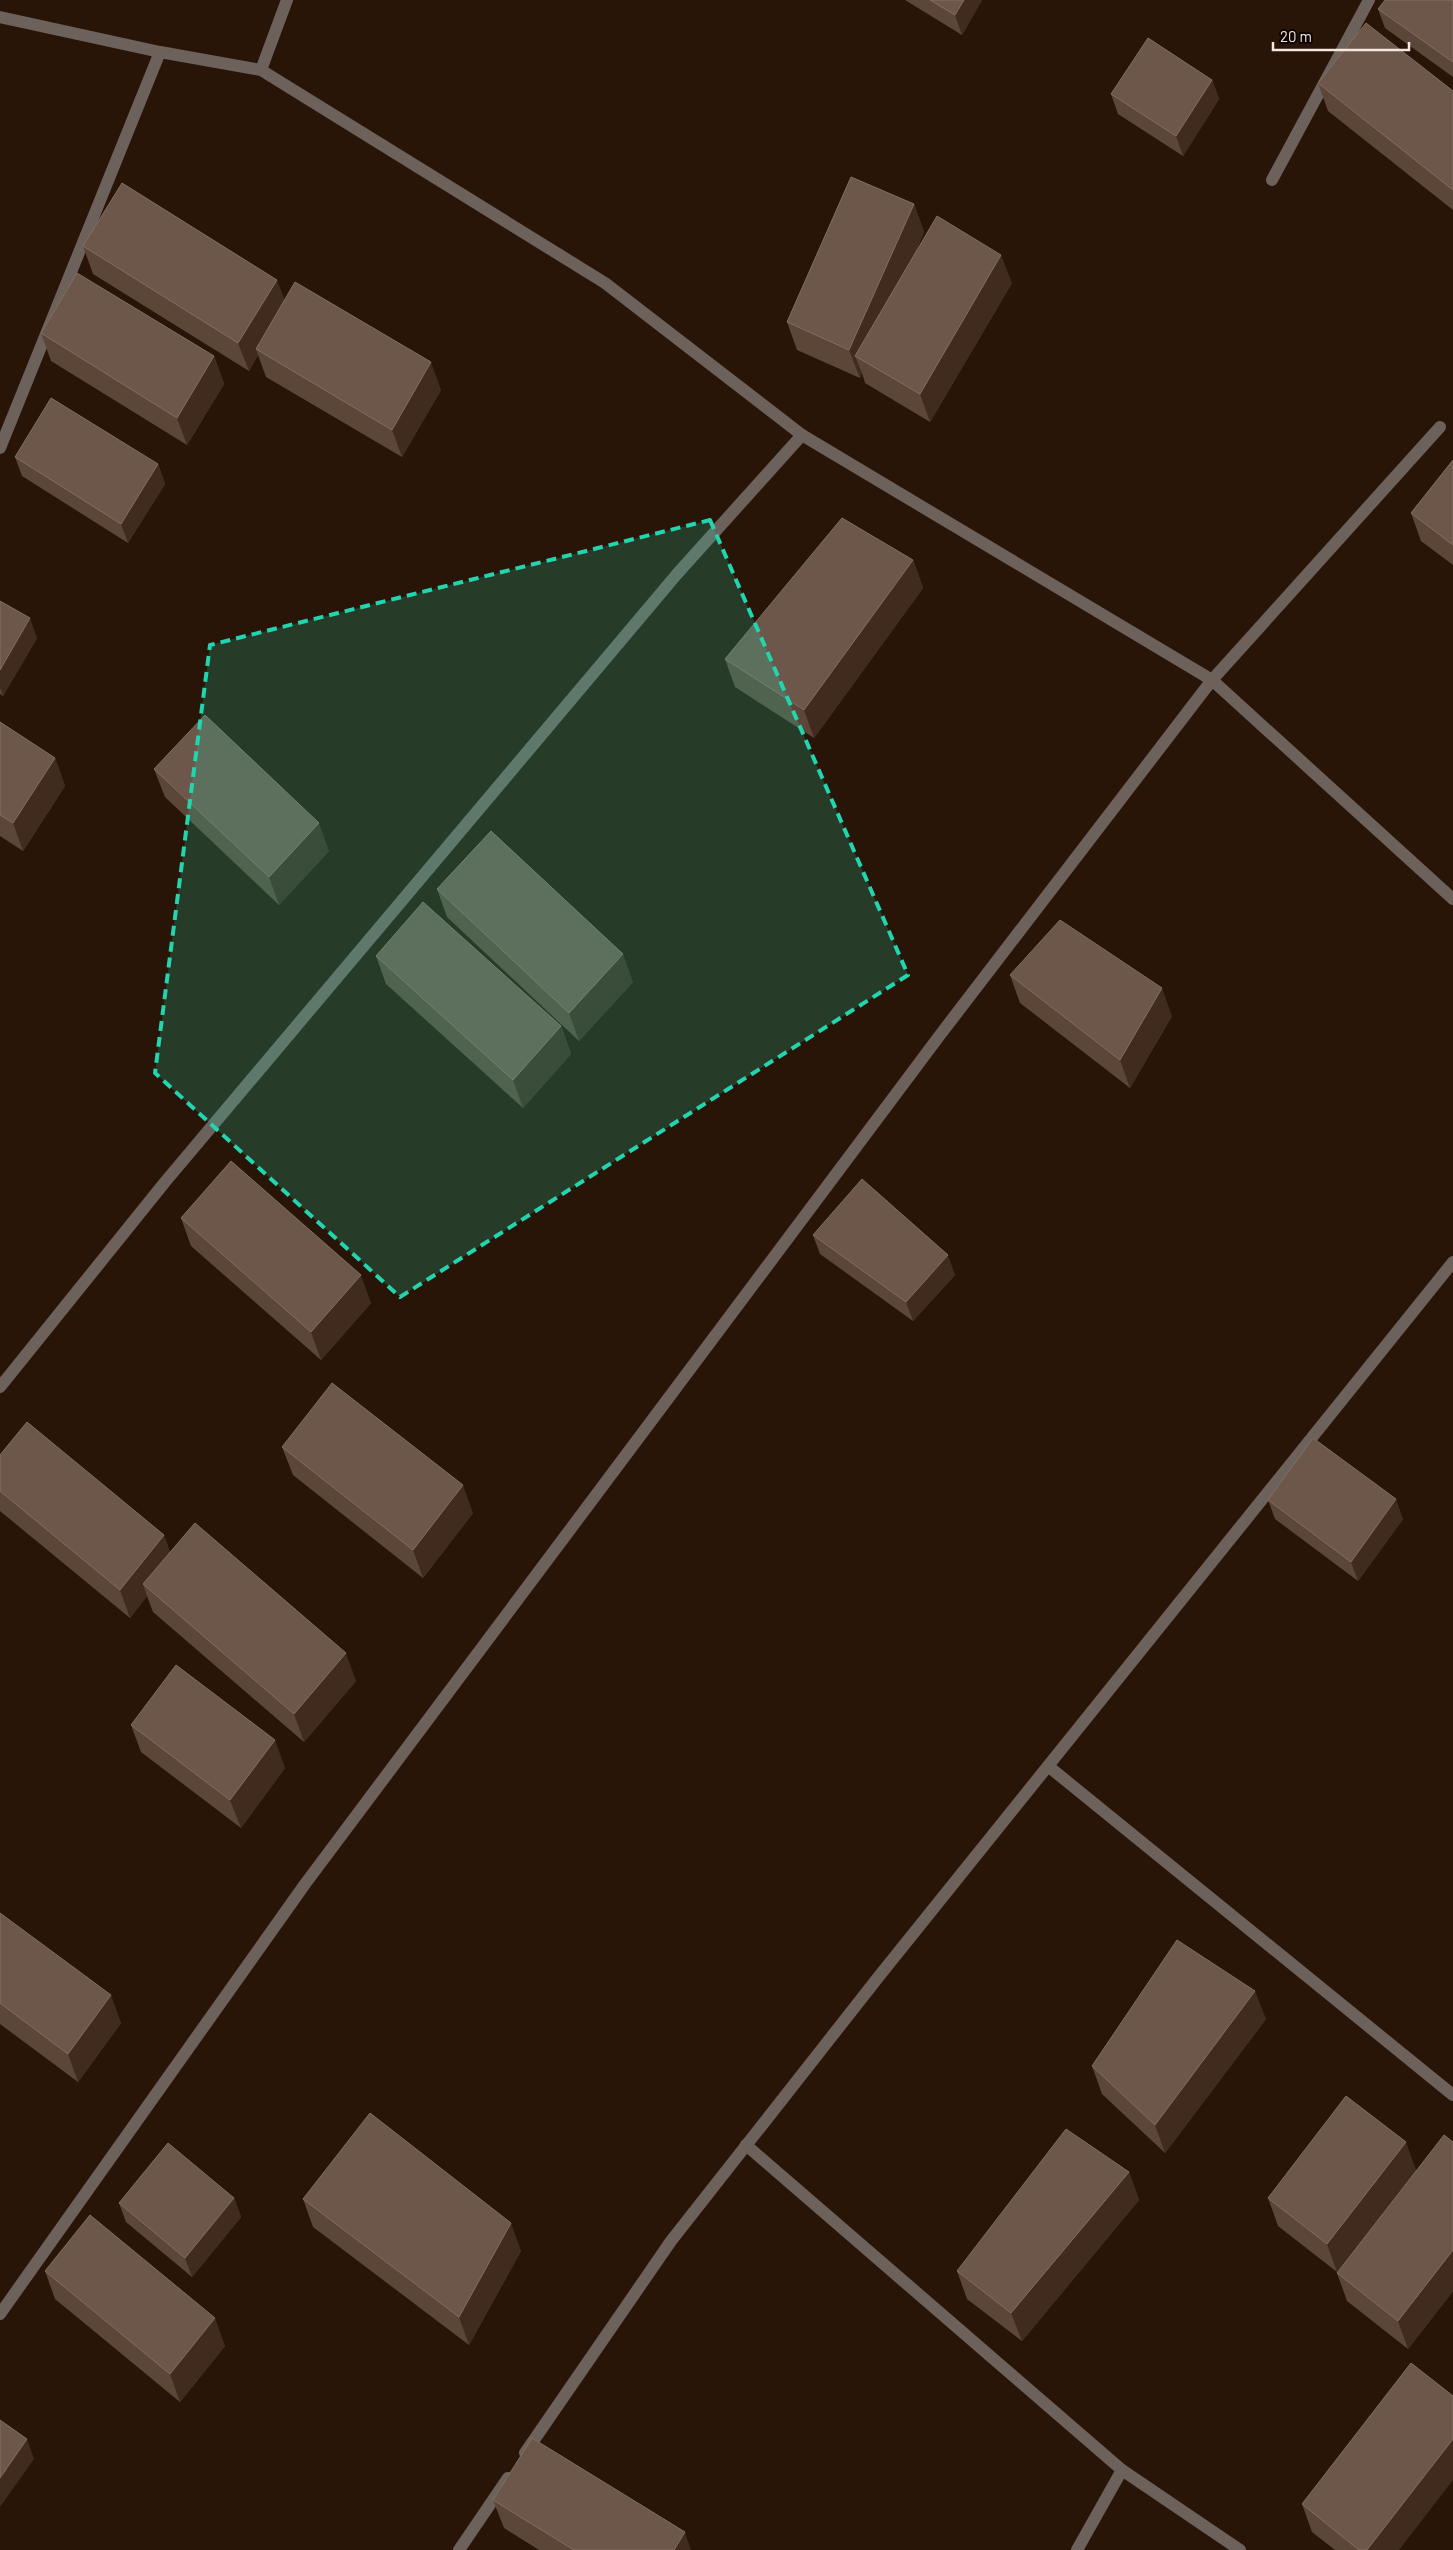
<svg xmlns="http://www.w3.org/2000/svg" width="1453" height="2550" viewBox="0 0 1453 2550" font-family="Barlow,sans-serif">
	<rect width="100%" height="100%" fill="#291508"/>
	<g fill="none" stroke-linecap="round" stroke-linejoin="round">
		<g stroke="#6d625b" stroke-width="12">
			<path d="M0 17 160 52 261 70 605 283 802 435 1212 680 1453 899"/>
			<path d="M261 70 287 0"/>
			<path d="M1272 180 1369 0"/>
			<path d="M0 448 160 52"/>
			<path d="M0 1387 165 1182 677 574 802 435"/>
			<path d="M1048 1766 1453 2095"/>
			<path d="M746 2145 1122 2470 1240 2550"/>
			<path d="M0 2314 305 1884 940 1035 1212 680 1440 427"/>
			<path d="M525 2453 671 2241 880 1975 1453 1262"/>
			<path d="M459 2550 508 2478"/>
			<path d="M1077 2550 1122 2470"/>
		</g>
	</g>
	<g fill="#5c4638">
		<path d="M905 0H982L962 35Z"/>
		<path d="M1453 0V77L1385 28 1378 9Z"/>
		<path d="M1212 80 1219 99 1183 156 1118 114 1111 94Z"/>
		<path d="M1318 83 1453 91V210L1328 111Z"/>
		<path d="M914 204 924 232 914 256 1012 283 930 422 865 383 862 373 860 378 797 350 787 322Z"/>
		<path d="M83 246 285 300 441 390 402 457 266 377 258 355 249 371 93 274Z"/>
		<path d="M41 333 214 356 224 384 187 445 51 361Z"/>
		<path d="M15 457 158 464 165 484 128 543 22 476Z"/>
		<path d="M1453 460V565L1421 541 1411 513Z"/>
		<path d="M913 560 923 588 814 738 735 687 725 659Z"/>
		<path d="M0 601 37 638 3 696 0 694Z"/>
		<path d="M0 722 55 758 65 786 23 851 0 836Z"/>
		<path d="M154 769 329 851 279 905 165 797Z"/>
		<path d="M437 889 633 982 579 1041 447 917Z"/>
		<path d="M376 956 561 1026 571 1054 523 1108 386 984Z"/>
		<path d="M1010 975 1172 1016 1130 1088 1020 1003Z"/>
		<path d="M181 1218 371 1303 321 1360 191 1246Z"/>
		<path d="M813 1235 955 1275 913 1321 820 1254Z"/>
		<path d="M282 1447 473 1513 423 1578 293 1475Z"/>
		<path d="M0 1455 164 1535 170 1553 356 1681 304 1742 153 1612 147 1596 130 1618 0 1511Z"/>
		<path d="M1268 1500 1403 1519 1358 1581 1275 1519Z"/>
		<path d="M131 1725 285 1768 241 1828 141 1752Z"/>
		<path d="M0 1913 121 2023 78 2082 0 2024Z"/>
		<path d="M1266 2019 1165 2153 1102 2094 1092 2066Z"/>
		<path d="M1453 2142V2291L1408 2349 1347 2301 1337 2273Z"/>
		<path d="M1416 2170 1337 2272 1278 2226 1268 2198Z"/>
		<path d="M1129 2172 1139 2200 1022 2341 967 2299 957 2271Z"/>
		<path d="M234 2198 241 2217 192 2277 126 2222 119 2203Z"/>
		<path d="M303 2199 521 2251 469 2345 313 2227Z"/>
		<path d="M45 2271 225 2346 180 2402 55 2299Z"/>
		<path d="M493 2500 691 2550H539L504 2528Z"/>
		<path d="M1302 2504 1399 2550H1335L1312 2532Z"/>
	</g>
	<g fill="#402b1e">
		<path d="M964 0H982L962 35 955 15Z"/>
		<path d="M1212 80 1219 99 1183 156 1176 136Z"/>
		<path d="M914 204 924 232 867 362 855 356 862 373 860 378 849 350Z"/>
		<path d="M1001 255 1012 283 930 422 920 394Z"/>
		<path d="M277 280 288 308 256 349 258 355 249 371 238 343Z"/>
		<path d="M214 356 224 384 187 445 177 418Z"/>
		<path d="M431 362 441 390 402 457 392 430Z"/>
		<path d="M158 464 165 484 128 543 121 524Z"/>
		<path d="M913 560 923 588 814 738 804 710Z"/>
		<path d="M30 618 37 638 3 696 0 688V670Z"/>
		<path d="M55 758 65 786 23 851 13 823Z"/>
		<path d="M319 823 329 851 279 905 269 877Z"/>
		<path d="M623 954 633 982 579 1041 569 1013Z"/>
		<path d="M1162 988 1172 1016 1130 1088 1120 1060Z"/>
		<path d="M561 1026 571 1054 523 1108 513 1080Z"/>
		<path d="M948 1255 955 1275 913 1321 906 1302Z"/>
		<path d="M361 1275 371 1303 321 1360 311 1332Z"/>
		<path d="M463 1485 473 1513 423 1578 413 1550Z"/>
		<path d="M1396 1499 1403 1519 1358 1581 1351 1562Z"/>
		<path d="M164 1535 174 1563 143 1584 147 1596 130 1618 120 1590Z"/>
		<path d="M346 1653 356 1681 304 1742 294 1714Z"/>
		<path d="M275 1740 285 1768 241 1828 230 1800Z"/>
		<path d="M1255 1991 1266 2019 1165 2153 1155 2125Z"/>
		<path d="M111 1995 121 2023 78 2082 68 2054Z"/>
		<path d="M1406 2142 1416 2170 1337 2272 1327 2244Z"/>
		<path d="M1129 2172 1139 2200 1022 2341 1011 2313Z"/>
		<path d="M234 2198 241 2217 192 2277 185 2258Z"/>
		<path d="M511 2223 521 2251 469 2345 459 2317Z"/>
		<path d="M1453 2250V2291L1408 2349 1398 2321Z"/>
		<path d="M215 2318 225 2346 180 2402 170 2374Z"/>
		<path d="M27 2439 34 2459 0 2507V2478Z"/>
		<path d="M1453 2439V2480L1399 2550H1367Z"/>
		<path d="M685 2532 691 2550H674Z"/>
	</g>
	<g fill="#6c574a" stroke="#826e61">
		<path d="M930 0H964L955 15Z"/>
		<path d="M1385 0H1453V62L1378 9Z"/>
		<path d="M1366 23 1453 91V190L1318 83Z"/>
		<path d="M1148 38 1212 80 1176 136 1111 94Z"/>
		<path d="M851 177 914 204 849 350 787 322Z"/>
		<path d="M122 183 277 280 238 343 83 246Z"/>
		<path d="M937 216 1001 255 920 394 855 356Z"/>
		<path d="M77 273 214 356 177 418 41 333Z"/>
		<path d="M295 282 431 362 392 430 256 349Z"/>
		<path d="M51 398 158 464 121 524 15 457Z"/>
		<path d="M1453 460V545L1411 513Z"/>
		<path d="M842 518 913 560 804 710 725 659Z"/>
		<path d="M0 601 30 618 0 670Z"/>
		<path d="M205 715 319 823 269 877 154 769Z"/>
		<path d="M0 722 55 758 13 823 0 815Z"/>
		<path d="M491 831 623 954 569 1013 437 889Z"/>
		<path d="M423 902 561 1026 513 1080 376 956Z"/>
		<path d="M1060 920 1162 988 1120 1060 1010 975Z"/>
		<path d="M231 1161 361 1275 311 1332 181 1218Z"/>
		<path d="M862 1179 948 1255 906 1302 813 1235Z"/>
		<path d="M332 1383 463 1485 413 1550 282 1447Z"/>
		<path d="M27 1422 164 1535 120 1590 0 1491V1455Z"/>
		<path d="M1313 1438 1396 1499 1351 1562 1268 1500Z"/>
		<path d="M195 1523 346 1653 294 1714 143 1584Z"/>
		<path d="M176 1665 275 1740 230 1800 131 1725Z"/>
		<path d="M0 1913 111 1995 68 2054 0 2003Z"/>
		<path d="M1177 1940 1255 1991 1155 2125 1092 2066Z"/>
		<path d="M1346 2096 1406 2142 1327 2244 1268 2198Z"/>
		<path d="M370 2113 511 2223 459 2317 303 2199Z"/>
		<path d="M1066 2129 1129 2172 1011 2313 957 2271Z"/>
		<path d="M1444 2135 1453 2142V2250L1398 2321 1337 2273Z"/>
		<path d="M168 2143 234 2198 185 2258 119 2203Z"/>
		<path d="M90 2215 215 2318 170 2374 45 2271Z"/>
		<path d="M1411 2363 1453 2396V2439L1367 2550H1359L1302 2504Z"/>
		<path d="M0 2420 27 2439 0 2478Z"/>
		<path d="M532 2438 685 2532 674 2550H574L493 2500Z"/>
	</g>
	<path fill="#22d5af" fill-opacity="0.2" stroke="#22d5af" stroke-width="4" stroke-dasharray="10 6" stroke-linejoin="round" d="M710 520 908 975 400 1297 155 1073 210 645Z"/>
	<path d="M1273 42v8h136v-8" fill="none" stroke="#f5e7de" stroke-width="2.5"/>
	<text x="1280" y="42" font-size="15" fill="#f5e7de" stroke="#0b0402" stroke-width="4" paint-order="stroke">20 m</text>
</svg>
